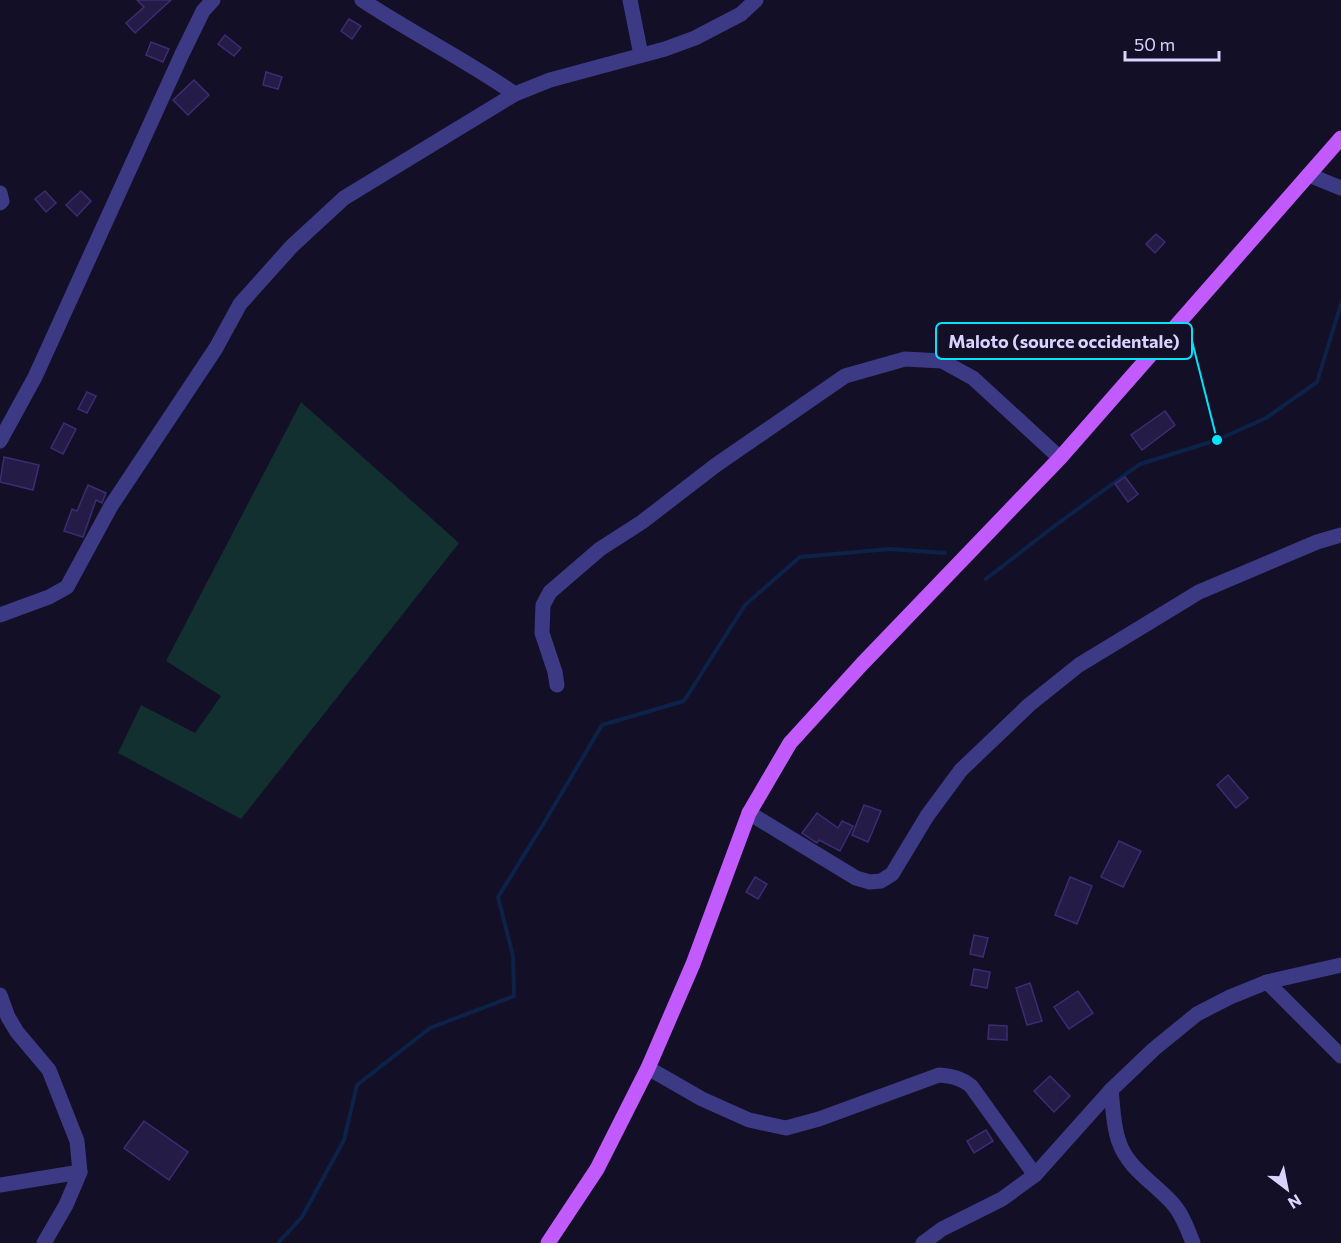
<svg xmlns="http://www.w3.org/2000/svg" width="1341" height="1243" viewBox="0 0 1341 1243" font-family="Commissioner,sans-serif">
	<rect width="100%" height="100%" fill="#130f26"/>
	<path fill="#12302f" d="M301 402 459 543 241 819 118 753 141 705 195 733 221 696 166 661Z"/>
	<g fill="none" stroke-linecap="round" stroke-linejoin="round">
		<g stroke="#0c2248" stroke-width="4">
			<path d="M986 579 1053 527 1140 464 1217 440 1266 418 1317 382 1341 304"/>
			<path d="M278 1243 302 1217 344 1140 357 1085 430 1028 514 996 513 956 498 897 544 823 602 725 684 701 745 605 800 557 890 549 945 553"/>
		</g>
	</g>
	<g fill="#241b47" stroke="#3b2d73" stroke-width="1.5">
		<path d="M137 0H171L135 33 126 23 144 7Z"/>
		<path d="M349 19 361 26 352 39 341 31Z"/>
		<path d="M225 35 241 48 234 56 218 44Z"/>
		<path d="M151 42 169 49 163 62 146 55Z"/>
		<path d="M266 72 282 77 278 89 263 85Z"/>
		<path d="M194 80 209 95 188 115 173 100Z"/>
		<path d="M45 191 56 203 46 212 35 199Z"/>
		<path d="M81 191 91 201 77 216 66 205Z"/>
		<path d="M1156 234 1165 242 1155 253 1146 244Z"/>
		<path d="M87 392 96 396 87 413 78 409Z"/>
		<path d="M1165 411 1175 425 1142 450 1131 435Z"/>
		<path d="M64 423 76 429 63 454 51 448Z"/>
		<path d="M4 457 39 465 33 490 0 482Z"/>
		<path d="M1125 477 1138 494 1128 502 1115 484Z"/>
		<path d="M88 485 106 493 102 503 96 500 83 537 64 531 72 509 77 511Z"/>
		<path d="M1228 775 1248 798 1236 808 1217 785Z"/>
		<path d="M864 805 881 811 868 842 852 835Z"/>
		<path d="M817 813 838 828 842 821 853 826 840 851 819 840 817 843 802 833Z"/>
		<path d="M1119 841 1141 851 1123 887 1101 877Z"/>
		<path d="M755 877 767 884 758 899 746 892Z"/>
		<path d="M1070 877 1092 886 1077 924 1055 915Z"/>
		<path d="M974 935 988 938 983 957 970 954Z"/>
		<path d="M974 969 990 972 987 988 971 985Z"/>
		<path d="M1030 983 1042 1021 1027 1025 1016 988Z"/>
		<path d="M1078 991 1093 1013 1069 1029 1054 1007Z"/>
		<path d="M989 1025 1007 1026V1040L988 1039Z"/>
		<path d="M1050 1076 1070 1096 1054 1112 1034 1091Z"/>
		<path d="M144 1121 188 1152 169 1180 124 1148Z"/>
		<path d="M986 1130 993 1141 974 1153 967 1141Z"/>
	</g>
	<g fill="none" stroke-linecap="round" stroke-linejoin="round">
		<g stroke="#3d3a85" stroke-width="15">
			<path d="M362 0C412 33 466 60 515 94"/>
			<path d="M630 0 641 55"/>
			<path d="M1309 175 1341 188"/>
			<path d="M0 193 2 201 0 203"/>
			<path d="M0 441 35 377 182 54 203 11 213 0"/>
			<path d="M0 615 49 597 67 587 111 506 216 348 240 304 292 246 344 198 515 94 550 80 665 49 695 38 741 14 756 0"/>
			<path d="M557 685 555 672 542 633 543 605 550 592 600 549 642 522 716 465 845 376 905 359 942 361 973 378 1060 458"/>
			<path d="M749 813 856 878 870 882 881 881 892 874 927 816 961 770 1029 705 1079 665 1199 592 1317 542 1341 535"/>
			<path d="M1267 982 1341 1056"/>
			<path d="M0 995 8 1017 17 1032 49 1070 77 1141 80 1172 66 1205 44 1243"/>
			<path d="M648 1068 702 1099 749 1120 786 1128 819 1119 939 1075C952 1076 961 1078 971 1086L1035 1175"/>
			<path d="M1111 1090C1113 1107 1113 1126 1119 1142 1128 1169 1156 1184 1174 1205 1183 1216 1188 1230 1193 1243"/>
			<path d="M0 1185 80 1172"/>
			<path d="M923 1243 942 1229 1002 1199 1035 1175 1111 1090 1154 1049 1197 1014 1230 997 1267 982 1341 965"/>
		</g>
		<path stroke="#c25bff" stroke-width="15" d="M548 1243 597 1169 648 1068 693 964 749 813 790 743 862 664 1060 458 1341 138"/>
	</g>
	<path fill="none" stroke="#00e5ff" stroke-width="2" d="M1217 440L1192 341"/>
	<circle fill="#00e5ff" stroke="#130f26" stroke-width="2" cx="1217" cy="440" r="6"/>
	<rect fill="#130f26" stroke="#00e5ff" stroke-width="2" x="936" y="323" width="256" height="36" rx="6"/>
	<g font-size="18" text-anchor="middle" font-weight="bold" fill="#d9d4ff">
		<text x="1064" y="348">Maloto (source occidentale)</text>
	</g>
	<g transform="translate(1287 1189) rotate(148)" stroke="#130f26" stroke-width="4.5" paint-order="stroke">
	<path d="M0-4.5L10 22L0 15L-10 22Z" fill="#d9d4ff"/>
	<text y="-9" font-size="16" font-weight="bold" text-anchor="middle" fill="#d9d4ff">N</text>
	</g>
	<path d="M1125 51v9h94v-9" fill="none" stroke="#d9d4ff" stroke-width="3"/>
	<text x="1134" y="51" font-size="18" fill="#d9d4ff" stroke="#130f26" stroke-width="4.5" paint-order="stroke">50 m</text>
</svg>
